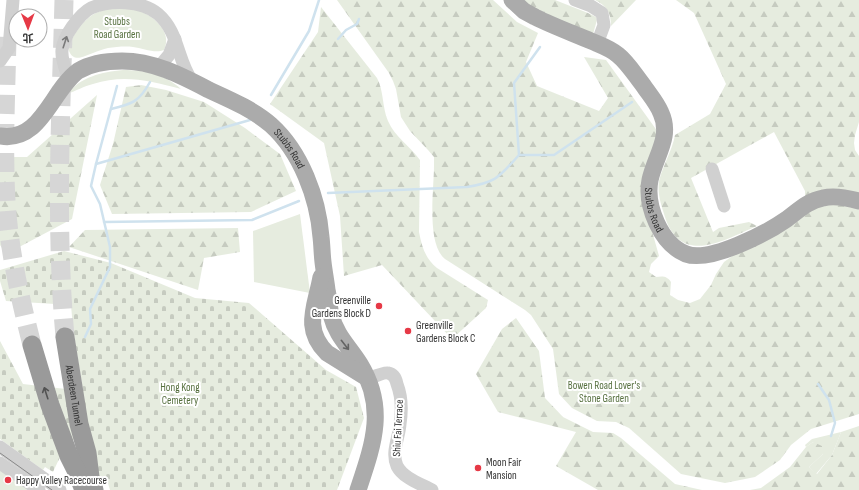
<svg xmlns="http://www.w3.org/2000/svg" width="859" height="490" viewBox="0 0 859 490" font-family="'Sofia Sans Condensed','Noto Sans TC',sans-serif">
	<defs>
		<pattern id="forest-firs" width="22" height="20" patternUnits="userSpaceOnUse"><rect width="22" height="20" fill="#e6ecdf"/><path d="M5 1l3.5 6h-7zM16 11l3.5 6h-7z" fill="#c6cbc0"/></pattern>
		<pattern id="cemetery-stones" width="16" height="16" patternUnits="userSpaceOnUse"><rect width="16" height="16" fill="#e6ecdf"/><path d="M2 7V4a2 2 0 0 1 4 0v3zM10 15v-3a2 2 0 0 1 4 0v3z" fill="#c6cbc0"/></pattern>
	</defs>
	<rect width="100%" height="100%" fill="#fff"/>
	<g fill="#e6ecdf">
		<path d="M115 8C122 9 130 8 137 10 153 15 173 32 164 50 155 54 143 48 133 47 125 46 116 47 108 48 103 49 98 51 93 53 84 56 74 63 69 51 68 39 85 18 96 13 102 10 108 9 115 8Z"/>
		<path d="M123 70C144 70 165 74 181 89 150 81 124 74 93 84 84 86 76 91 67 94 81 77 101 72 123 70Z"/>
		<path d="M300 214 310 293 254 282 253 231Z"/>
		<path d="M841 432 832 455 816 474 809 467 823 454 813 442 806 447 805 445 812 439Z"/>
		<path d="M0 468 30 490H0Z"/>
	</g>
	<g fill="url(#forest-firs)">
		<path d="M337 0H493L517 22 538 33 526 62 537 86 599 111 608 98 584 57 606 60 658 132 652 231 659 256 651 264 649 272 656 277C663 276 667 276 671 282L670 295 678 300 690 303 700 299 711 285 716 274 724 262 742 249 814 207 837 203 859 209V414L811 429 791 445 780 460 755 477 725 483 681 474 629 428 616 422 597 421 572 408 559 394 553 349 531 315 525 310 445 259C426 244 434 189 434 166V157L428 150 410 131 401 117 396 89 393 81 389 73Z"/>
		<path d="M521 0H555L588 13 596 17 597 20 593 34 544 14Z"/>
		<path d="M595 0H636L611 26C611 13 607 6 595 0Z"/>
		<path d="M676 0H859V122L855 135 854 143 855 150 859 156V194L805 197V191L774 132 691 178 713 232 719 228 749 222 757 226C726 239 683 266 666 220 662 207 657 195 659 181 663 165 672 151 675 135L710 114 726 84 694 13Z"/>
		<path d="M321 7 377 78C384 91 382 107 388 121 395 137 410 146 420 160L419 232C422 247 425 258 437 268L488 300 486 308 452 339 382 265 344 276 340 216 324 143 270 104 318 32Z"/>
		<path d="M141 85 166 90 204 102 245 128 280 154 296 191 251 212 112 214 100 185 113 144 126 87Z"/>
		<path d="M97 95 72 219 6 254 0 245V157H27Z"/>
		<path d="M238 228 240 252 204 258 198 290 69 247 85 230Z"/>
		<path d="M516 318 539 351 545 398 563 417 593 432 613 433 621 438 675 484 702 490H598L556 466 576 432 498 412 476 374 502 329Z"/>
		<path d="M859 426V490H750L761 488 790 467 806 447 813 442 822 446 823 454 809 467 817 474 832 455 841 432Z"/>
	</g>
	<path fill="url(#cemetery-stones)" d="M64 251 111 263 195 298 249 303 326 370 356 387 364 418 337 490H110L107 480 101 483 76 438C64 447 59 459 53 472L45 467 43 470 0 439V341L23 384 83 391 73 328 71 305 6 301 0 281V270Z"/>
	<g fill="none" stroke-linecap="round" stroke-linejoin="round">
		<g stroke="#cfe2ee" stroke-width="2.5">
			<path d="M338 39 346 30 357 24 359 19"/>
			<path d="M271 95 309 31 319 0"/>
			<path d="M111 109C132 104 139 102 150 82"/>
			<path d="M519 155 514 83 540 47"/>
			<path d="M96 164 250 120"/>
			<path d="M328 193 467 187C497 182 499 177 519 155H554L632 102"/>
			<path d="M104 222 252 220 299 201"/>
			<path d="M85 337 91 324 90 309 110 267V247L100 204 91 186 96 164 117 86"/>
			<path d="M818 384 829 400 835 423 831 436"/>
		</g>
		<g stroke="#d6d6d6" stroke-width="19" stroke-dasharray="19 10" stroke-linecap="butt">
			<path d="M64 0C61 112 55 225 65 337"/>
			<path d="M7 37C6 91 3 147 6 201 9 250 20 298 32 345"/>
		</g>
		<g stroke="#d0d0d0" stroke-width="13">
			<path d="M575 0 591 6 602 13 604 25 597 44"/>
			<path d="M0 61 9 48 13 0"/>
			<path d="M159 67 169 55 175 39"/>
			<path d="M69 79C66 70 61 60 62 50 63 41 67 34 72 27 77 20 83 12 91 8 110 0 141 0 158 14 179 32 177 60 192 81"/>
			<path d="M712 169 724 206"/>
			<path d="M368 379C373 377 384 372 388 373 394 374 396 379 397 384 402 397 402 411 400 424 399 438 391 452 397 466 403 478 421 484 432 490"/>
			<path d="M0 447 60 490"/>
			<path d="M0 463 39 490"/>
		</g>
		<g stroke="#ababab" stroke-width="17">
			<path id="s1" d="M512 0 524 11 535 17C553 26 572 33 591 41 600 45 610 48 618 55 628 63 635 75 643 85 649 94 657 103 661 113 672 137 655 156 650 180 645 206 661 244 686 254 710 263 767 233 787 219 799 210 808 201 823 198 835 195 848 198 859 201"/>
			<path id="s2" d="M0 136C41 143 51 91 78 71 91 63 107 61 122 61 154 61 182 76 209 90 231 100 254 110 271 125 301 152 318 198 321 237 322 245 322 254 323 262 324 271 326 281 327 290 329 298 329 307 331 315 337 337 348 345 360 364 387 408 373 445 358 490"/>
			<path d="M321 277C316 306 302 328 327 353L364 376"/>
		</g>
		<g stroke="#9a9a9a" stroke-width="19">
			<path id="s3" d="M65 337 79 424 87 453 90 477 94 490"/>
			<path d="M32 345 50 405 69 456 77 472 84 490"/>
		</g>
		<path stroke="#888" stroke-width="1" d="M0 453 52 490"/>
	</g>
	<defs><path id="oneway-shaft" d="M-6 0H5M1.5-3L5.5 0L1.5 3" fill="none" stroke-width="1.6" stroke-linecap="round" stroke-linejoin="round"/></defs>
	<use stroke="#7a7a7a" href="#oneway-shaft" transform="translate(65 42) rotate(-72)"/>
	<use stroke="#636363" href="#oneway-shaft" transform="translate(345 345) rotate(52)"/>
	<use stroke="#525252" href="#oneway-shaft" transform="translate(46 393) rotate(-108)"/>
	<g fill="#e63946" stroke="#fff" stroke-width="1.5">
		<circle cx="379" cy="306" r="4"/>
		<circle cx="408" cy="331" r="4"/>
		<circle cx="478" cy="468" r="4"/>
		<circle cx="8" cy="480" r="4"/>
	</g>
	<g text-anchor="middle" dominant-baseline="central" stroke-width="4" stroke-linejoin="round" paint-order="stroke">
		<g font-size="11" fill="#56703f" stroke="#fff">
			<text x="117" y="21">Stubbs<tspan x="117" dy="13">Road Garden</tspan></text>
			<text x="604" y="385">Bowen Road Lover's<tspan x="604" dy="13">Stone Garden</tspan></text>
			<text x="180" y="387">Hong Kong<tspan x="180" dy="13">Cemetery</tspan></text>
		</g>
		<g font-size="11" fill="#333" stroke="#fff">
			<text stroke="none"><textPath href="#s2" startOffset="347">Stubbs Road</textPath></text>
			<text stroke="none"><textPath href="#s1" startOffset="293">Stubbs Road</textPath></text>
			<text stroke="none"><textPath href="#s3" startOffset="59">Aberdeen Tunnel</textPath></text>
			<text transform="translate(398 428) rotate(-87)">Shiu Fai Terrace</text>
		</g>
		<g font-size="11" fill="#333" stroke="#fff" text-anchor="start">
			<text x="371" y="300" text-anchor="end">Greenville<tspan x="371" dy="13">Gardens Block D</tspan></text>
			<text x="416" y="325">Greenville<tspan x="416" dy="13">Gardens Block C</tspan></text>
			<text x="486" y="462">Moon Fair<tspan x="486" dy="13">Mansion</tspan></text>
			<text x="16" y="480">Happy Valley Racecourse</text>
		</g>
	</g>
	<g transform="translate(28 28) rotate(179)"><circle r="19" fill="#ffffff" stroke="#adadad"/>
	<path d="M0-3L7 15L0 10L-7 15Z" fill="#e63946"/>
	<text y="-6" font-size="11" font-weight="bold" text-anchor="middle" fill="#333333">北</text>
	</g>
</svg>
